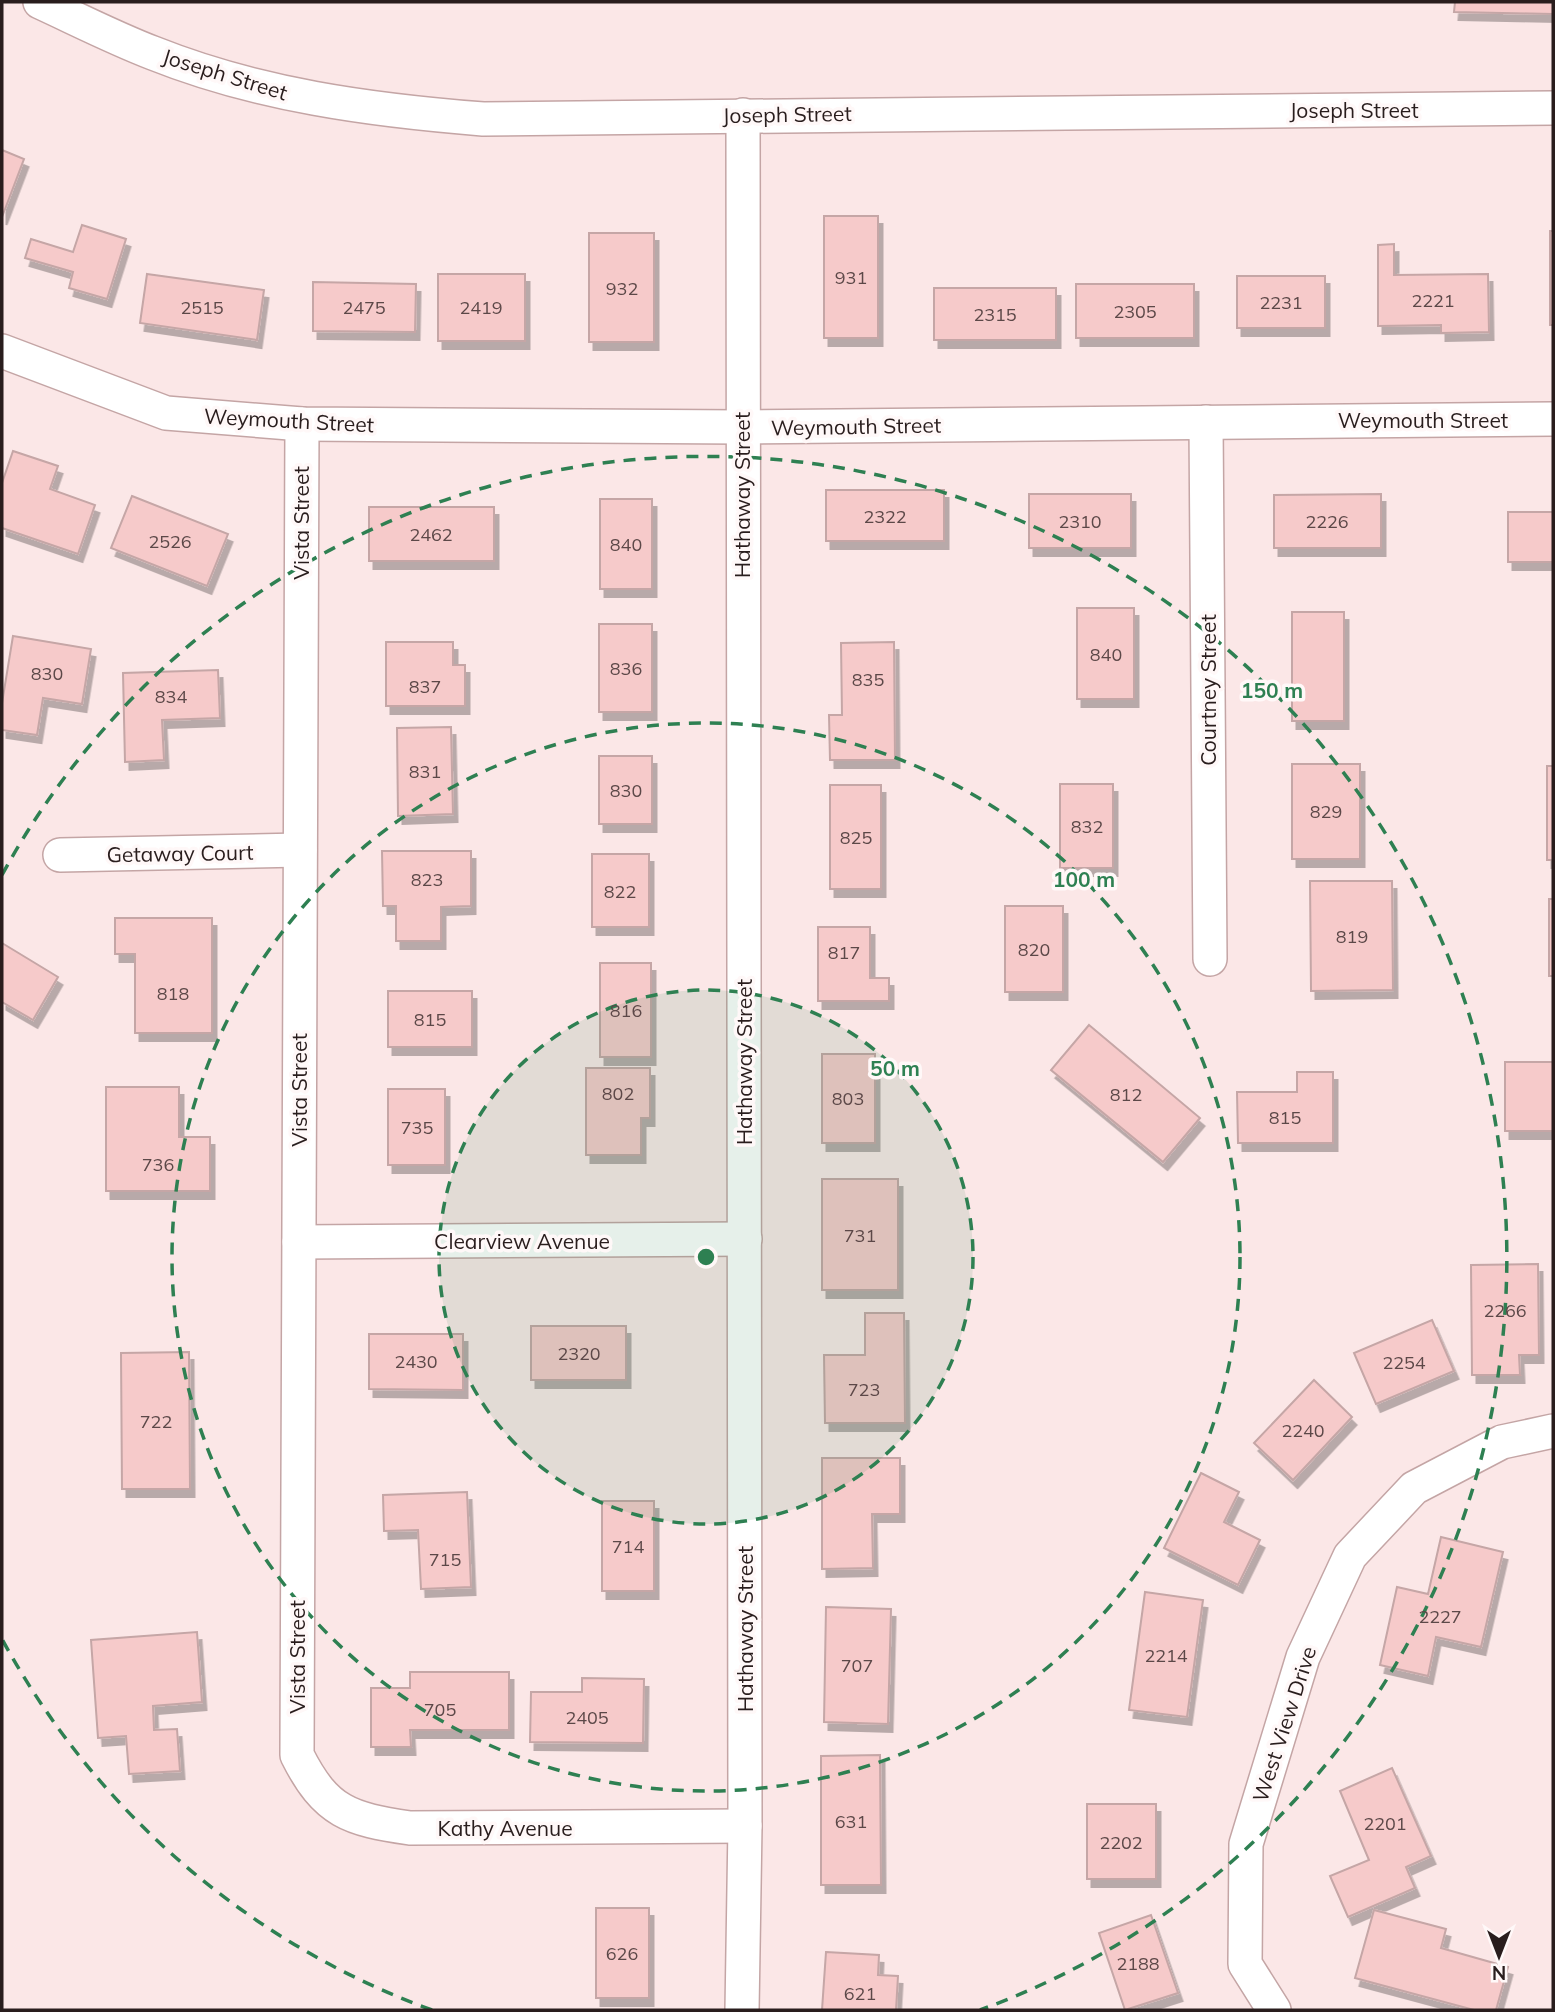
<svg xmlns="http://www.w3.org/2000/svg" width="1555" height="2012" viewBox="0 0 1555 2012" font-family="Mulish,sans-serif">
	<defs>
		<filter id="shadow"><feDropShadow dx="4.5" dy="8" stdDeviation="0" flood-color="#0004"/></filter>
	</defs>
	<rect width="100%" height="100%" fill="#fbe7e7"/>
	<g fill="#f6caca" stroke="#c5a6a6" stroke-width="2" filter="url(#shadow)">
		<path d="M1455 2H1553V14L1454 12Z"/>
		<path d="M2 150 24 159 2 217Z"/>
		<rect x="824" y="216" width="54" height="122"/>
		<path d="M82 225 126 239 107 299 69 288 73 272 25 258 31 239 73 252Z"/>
		<rect x="1550" y="231" width="3" height="94"/>
		<rect x="589" y="233" width="65" height="109"/>
		<path d="M1394 244V275L1488 274 1489 332 1441 333V325L1378 326V245Z"/>
		<path d="M147 274 264 290 257 340 140 323Z"/>
		<rect x="438" y="274" width="87" height="67"/>
		<rect x="1237" y="276" width="88" height="52"/>
		<path d="M313 282 416 284 415 332 313 331Z"/>
		<rect x="1076" y="284" width="118" height="54"/>
		<rect x="934" y="288" width="122" height="52"/>
		<path d="M13 451 58 466 50 489 95 505 78 554 2 528V483Z"/>
		<rect x="826" y="490" width="118" height="51"/>
		<rect x="1029" y="494" width="102" height="54"/>
		<path d="M1381 494V548H1274V495Z"/>
		<path d="M132 496 228 534 207 586 111 548Z"/>
		<rect x="600" y="499" width="52" height="90"/>
		<rect x="369" y="507" width="125" height="54"/>
		<rect x="1508" y="512" width="45" height="50"/>
		<rect x="1077" y="608" width="57" height="91"/>
		<rect x="1292" y="612" width="52" height="109"/>
		<rect x="599" y="624" width="53" height="88"/>
		<path d="M13 636 91 649 82 704 43 698 37 735 2 730V703Z"/>
		<path d="M386 642H453V665H465V706H386Z"/>
		<path d="M894 642 895 760H830L829 715H842L841 643Z"/>
		<path d="M218 670 220 718 162 720 164 760 125 762 123 673Z"/>
		<path d="M451 727 453 814 398 816 397 728Z"/>
		<rect x="599" y="756" width="53" height="68"/>
		<rect x="1292" y="764" width="68" height="95"/>
		<rect x="1547" y="766" width="6" height="94"/>
		<rect x="1060" y="784" width="53" height="84"/>
		<rect x="830" y="785" width="51" height="104"/>
		<path d="M382 851H471V906L441 907V941H396V906H383Z"/>
		<rect x="592" y="854" width="57" height="73"/>
		<path d="M1310 881H1392L1393 990 1311 991Z"/>
		<rect x="1549" y="899" width="4" height="77"/>
		<rect x="1005" y="906" width="58" height="86"/>
		<path d="M115 918H212V1033H135V954H115Z"/>
		<path d="M818 927H870V978H889V1001H818Z"/>
		<path d="M2 943 58 977 33 1020 2 1002Z"/>
		<rect x="600" y="963" width="51" height="94"/>
		<rect x="388" y="991" width="84" height="56"/>
		<path d="M1089 1025 1200 1118 1163 1162 1051 1070Z"/>
		<rect x="822" y="1054" width="53" height="89"/>
		<rect x="1505" y="1062" width="48" height="69"/>
		<path d="M586 1068H650V1118H641V1155H586Z"/>
		<path d="M1297 1072H1333V1143H1238L1237 1092H1297Z"/>
		<path d="M106 1087H179V1137H210V1191H106Z"/>
		<rect x="388" y="1089" width="57" height="76"/>
		<rect x="822" y="1179" width="76" height="111"/>
		<path d="M1538 1264 1539 1355H1519L1520 1375H1472L1471 1265Z"/>
		<path d="M865 1313H904L905 1423H825L824 1355H865Z"/>
		<path d="M1432 1320 1454 1371 1376 1404 1354 1353Z"/>
		<rect x="531" y="1326" width="95" height="54"/>
		<path d="M369 1334H463V1390L369 1389Z"/>
		<path d="M189 1352 190 1489H122L121 1353Z"/>
		<path d="M1314 1380 1352 1417 1293 1480 1254 1443Z"/>
		<path d="M822 1458H900V1514H872L873 1568 822 1569Z"/>
		<path d="M1201 1473 1239 1492 1224 1522 1260 1540 1238 1585 1164 1548Z"/>
		<path d="M467 1492 471 1587 421 1589 418 1530 384 1531 383 1495Z"/>
		<rect x="602" y="1501" width="52" height="90"/>
		<path d="M1441 1537 1503 1552 1481 1647 1436 1637 1428 1676 1380 1665 1397 1587 1428 1594Z"/>
		<path d="M1145 1592 1203 1600 1187 1717 1129 1710Z"/>
		<path d="M826 1607 891 1609 888 1724 824 1722Z"/>
		<path d="M197 1632 202 1702 153 1706 154 1730 177 1729 180 1771 129 1774 126 1736 98 1738 91 1640Z"/>
		<path d="M410 1672H509V1730H410L411 1747H371V1688H410Z"/>
		<path d="M582 1678 644 1679 643 1743 530 1742 531 1692H582Z"/>
		<path d="M880 1755 881 1885H821V1756Z"/>
		<path d="M1392 1768 1431 1856 1406 1867 1415 1888 1348 1917 1330 1876 1369 1860 1340 1791Z"/>
		<rect x="1087" y="1804" width="69" height="75"/>
		<rect x="596" y="1908" width="53" height="90"/>
		<path d="M1374 1910 1446 1929 1441 1948 1508 1967 1496 2010H1474L1355 1978Z"/>
		<path d="M1151 1915 1178 1993 1125 2010 1099 1933Z"/>
		<path d="M826 1952 879 1955 878 1975 898 1976 896 2010H822Z"/>
	</g>
	<g fill="none" stroke-linecap="round" stroke-linejoin="round">
		<g stroke="#c4a5a5" stroke-width="36">
			<g id="street">
				<path d="M40 2C77 19 114 38 153 53 258 95 370 110 483 119L1553 108"/>
				<path d="M2 351 166 413 302 424 742 427 1553 419"/>
				<path d="M1206 422 1210 959"/>
				<path d="M302 424 297 1755C326 1813 350 1819 410 1828L745 1826"/>
				<path d="M60 855 300 850"/>
				<path d="M299 1242 745 1239"/>
				<path d="M742 2010 745 1826 743 115"/>
				<path d="M1274 2010 1245 1964 1246 1844 1303 1657 1350 1556 1414 1488 1502 1442 1553 1431"/>
			</g>
		</g>
		<use href="#street" stroke="#fff" stroke-width="33"/>
	</g>
	<circle cx="706" cy="1257" r="267" fill="#2e8052" fill-opacity=".12"/>
	<g fill="none" stroke="#2e8052" stroke-width="3.5" stroke-dasharray="12 9">
		<circle cx="706" cy="1257" r="267"/>
		<circle cx="706" cy="1257" r="534"/>
		<path d="M432 2010A801 801 0 0 1 2 1639M2 875A801 801 0 1 1 980 2010"/>
	</g>
	<g text-anchor="middle" dominant-baseline="central" stroke-width="7" stroke-linejoin="round" paint-order="stroke">
		<g font-size="18" fill="#5c4848">
			<text x="851" y="277">931</text>
			<text x="622" y="288">932</text>
			<text x="1433" y="300">2221</text>
			<text x="1281" y="302">2231</text>
			<text x="202" y="307">2515</text>
			<text x="364" y="307">2475</text>
			<text x="481" y="307">2419</text>
			<text x="1135" y="311">2305</text>
			<text x="995" y="314">2315</text>
			<text x="885" y="516">2322</text>
			<text x="1080" y="521">2310</text>
			<text x="1327" y="521">2226</text>
			<text x="431" y="534">2462</text>
			<text x="170" y="541">2526</text>
			<text x="626" y="544">840</text>
			<text x="1106" y="654">840</text>
			<text x="626" y="668">836</text>
			<text x="47" y="673">830</text>
			<text x="868" y="679">835</text>
			<text x="425" y="686">837</text>
			<text x="171" y="696">834</text>
			<text x="425" y="771">831</text>
			<text x="626" y="790">830</text>
			<text x="1326" y="811">829</text>
			<text x="1087" y="826">832</text>
			<text x="856" y="837">825</text>
			<text x="427" y="879">823</text>
			<text x="620" y="891">822</text>
			<text x="1352" y="936">819</text>
			<text x="1034" y="949">820</text>
			<text x="844" y="952">817</text>
			<text x="173" y="993">818</text>
			<text x="626" y="1010">816</text>
			<text x="430" y="1019">815</text>
			<text x="618" y="1093">802</text>
			<text x="1126" y="1094">812</text>
			<text x="848" y="1098">803</text>
			<text x="1285" y="1117">815</text>
			<text x="417" y="1127">735</text>
			<text x="158" y="1164">736</text>
			<text x="860" y="1235">731</text>
			<text x="1505" y="1310">2266</text>
			<text x="579" y="1353">2320</text>
			<text x="416" y="1361">2430</text>
			<text x="1404" y="1362">2254</text>
			<text x="864" y="1389">723</text>
			<text x="156" y="1421">722</text>
			<text x="1303" y="1430">2240</text>
			<text x="628" y="1546">714</text>
			<text x="445" y="1559">715</text>
			<text x="1440" y="1616">2227</text>
			<text x="1166" y="1655">2214</text>
			<text x="857" y="1665">707</text>
			<text x="440" y="1709">705</text>
			<text x="587" y="1717">2405</text>
			<text x="851" y="1821">631</text>
			<text x="1385" y="1823">2201</text>
			<text x="1121" y="1842">2202</text>
			<text x="622" y="1953">626</text>
			<text x="1138" y="1963">2188</text>
			<text x="860" y="1993">621</text>
		</g>
		<g font-size="21" fill="#291d1d" stroke="#fff8f8">
			<text transform="translate(225 74) rotate(17)">Joseph Street</text>
			<text x="1354" y="110">Joseph Street</text>
			<text transform="translate(787 114) rotate(-1)">Joseph Street</text>
			<text transform="translate(289 420) rotate(3)">Weymouth Street</text>
			<text x="1423" y="420">Weymouth Street</text>
			<text transform="translate(856 426) rotate(-1)">Weymouth Street</text>
			<text transform="translate(742 495) rotate(-90)">Hathaway Street</text>
			<text transform="translate(301 523) rotate(-90)">Vista Street</text>
			<text transform="translate(1208 690) rotate(-90)">Courtney Street</text>
			<text transform="translate(180 853) rotate(-1)">Getaway Court</text>
			<text transform="translate(744 1062) rotate(-90)">Hathaway Street</text>
			<text transform="translate(299 1090) rotate(-90)">Vista Street</text>
			<text x="522" y="1241">Clearview Avenue</text>
			<text transform="translate(745 1629) rotate(-90)">Hathaway Street</text>
			<text transform="translate(297 1657) rotate(-90)">Vista Street</text>
			<text transform="translate(1284 1724) rotate(-72)">West View Drive</text>
			<text x="505" y="1828">Kathy Avenue</text>
		</g>
	</g>
	<circle cx="706" cy="1257" r="10" fill="#2e8052" stroke="#fff8f8" stroke-width="3.5"/>
	<g font-size="21" text-anchor="middle" font-weight="bold" fill="#2e8052" stroke="#fff8f8" stroke-width="7" stroke-linejoin="round" paint-order="stroke">
		<text x="1272" y="698">150 m</text>
		<text x="1084" y="887">100 m</text>
		<text x="895" y="1076">50 m</text>
	</g>
	<rect width="1555" height="2012" fill="none" stroke="#291d1d" stroke-width="7"/>
	<g transform="translate(1499 1956) rotate(180)" stroke="#fff8f8" stroke-width="5" paint-order="stroke">
	<path d="M0-5L12 26L0 18L-12 26Z" fill="#291d1d"/>
	<text y="-10" font-size="19" font-weight="bold" text-anchor="middle" fill="#291d1d">N</text>
	</g>
</svg>
